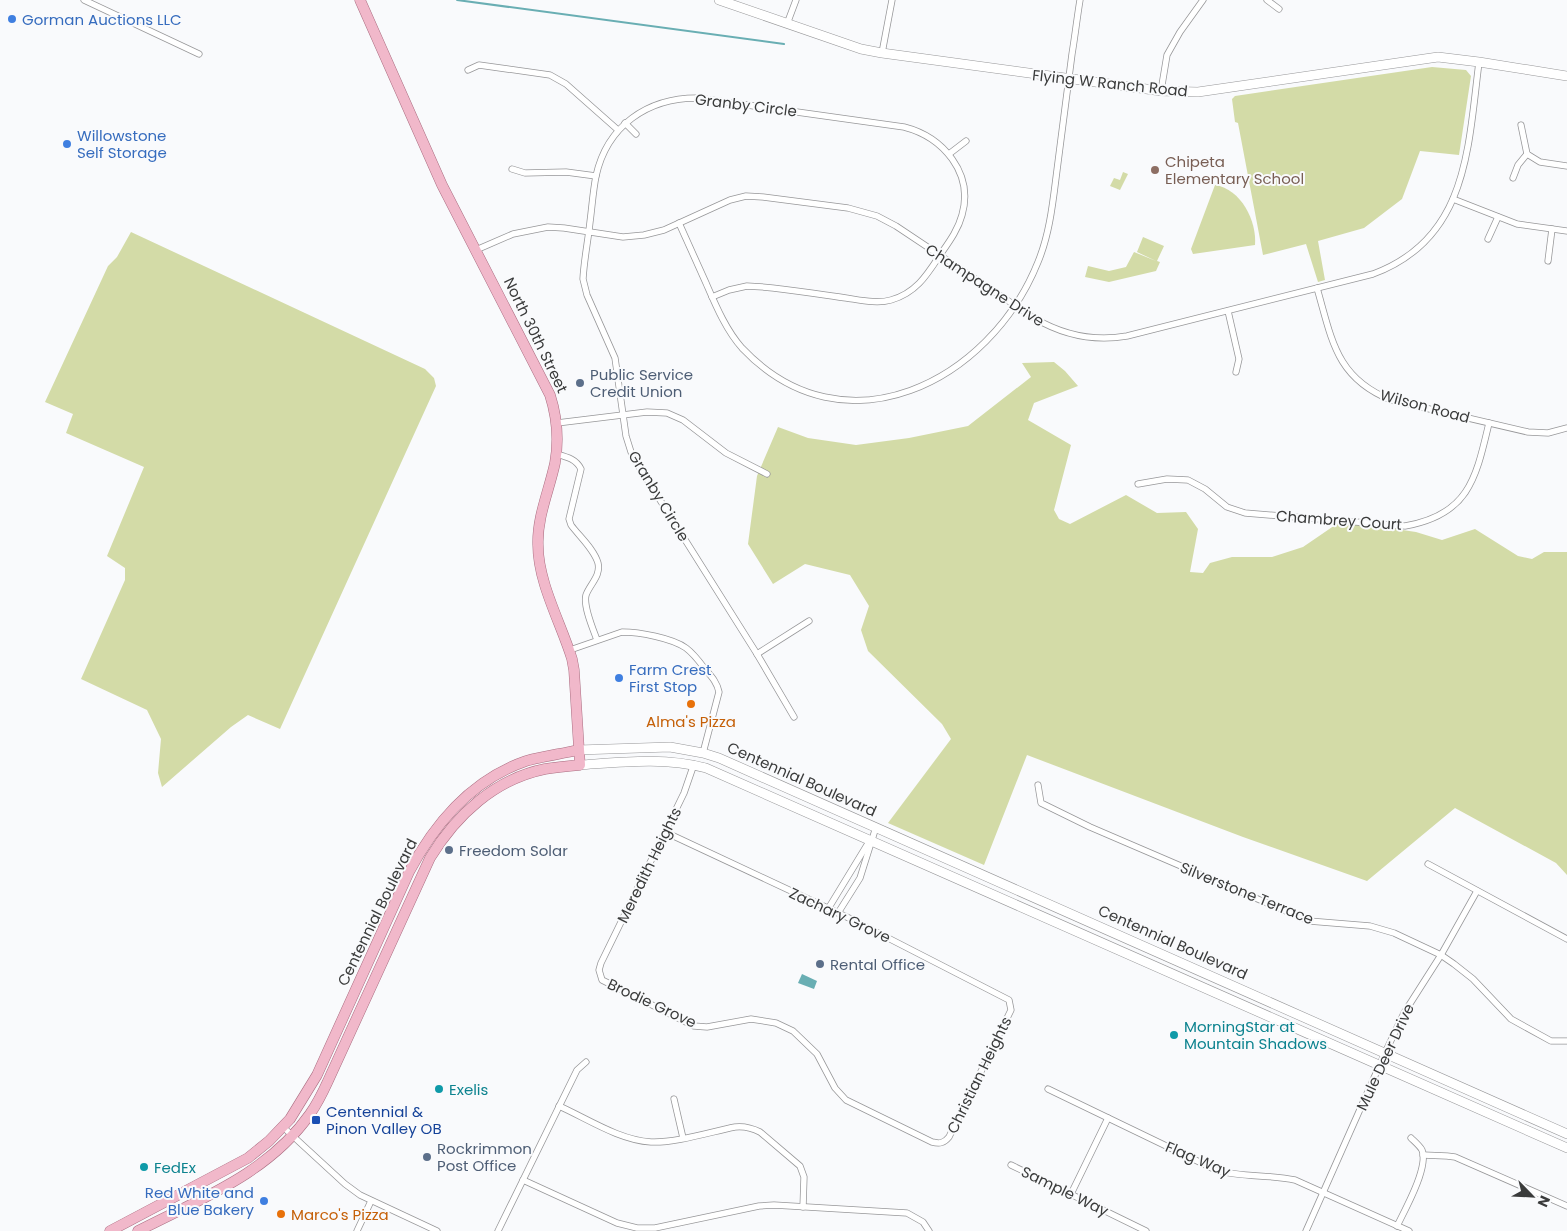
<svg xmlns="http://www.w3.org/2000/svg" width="1567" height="1231" viewBox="0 0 1567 1231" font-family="Poppins,sans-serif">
	<rect width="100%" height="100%" fill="#f9fafc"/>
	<g fill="#d3dba7">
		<path d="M1432 67 1466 70 1471 76 1459 155 1420 151 1402 199 1364 228 1318 241 1325 280 1318 282 1306 244 1263 255 1238 123 1235 122 1232 99 1235 96Z"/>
		<path d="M1123 172 1128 174 1120 190 1110 186 1114 178 1120 180Z"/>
		<path d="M1215 185C1241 189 1257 221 1255 245L1193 254 1191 249Z"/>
		<path d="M131 232 425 369 434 378 436 386 280 729 248 715 231 727 162 787 158 773 161 739 147 710 81 679 125 580V568L107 556 144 467 66 433 73 414 45 402 108 266 117 257Z"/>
		<path d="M1143 237 1164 246 1157 261 1160 262 1156 271 1109 282 1085 277 1088 266 1109 271 1126 267 1134 252 1156 261 1137 252Z"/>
		<path d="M1054 362 1065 371 1078 386 1034 403 1028 420 1071 445 1054 510 1059 519 1070 524 1126 495 1157 513 1186 512 1198 529 1190 572 1203 573 1210 563 1232 557H1272L1303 547 1341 521 1416 532 1442 540 1475 529 1518 556 1532 559 1544 552H1567V875L1556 863 1455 808 1367 881 1243 837 1027 755 984 865 888 823 951 739 942 724 868 651 861 630 869 606 850 575 805 564 773 584 748 544 757 476 778 427 808 438 856 445 909 438 968 426 1031 377 1022 363Z"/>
	</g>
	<path fill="#69aeb3" d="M802 974 817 981 814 989 798 983Z"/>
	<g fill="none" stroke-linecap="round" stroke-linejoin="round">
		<path stroke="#69aeb3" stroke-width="2" d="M457 0 784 44"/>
		<g stroke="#979799" stroke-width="7">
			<g id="street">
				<path d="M84 0 199 54"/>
				<path d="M1267 0 1279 9"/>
				<path d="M787 24 796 0"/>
				<path d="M882 53 892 0"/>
				<path d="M468 70 479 65 550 75 566 84 618 130"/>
				<path d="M1161 91 1167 55 1180 32 1203 0"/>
				<path d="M625 123 636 134"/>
				<path d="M1521 125 1527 154 1540 162 1567 166"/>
				<path d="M949 154 966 141"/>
				<path d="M512 169 525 173 566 172 596 176"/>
				<path d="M1513 178 1518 165 1527 154"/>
				<path d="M1453 199 1517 224 1567 231"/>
				<path d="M679 223C688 243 697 263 706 283 716 306 726 330 742 348 844 456 990 382 1038 262 1050 233 1053 201 1057 170 1062 132 1067 93 1072 54 1075 36 1077 18 1080 0"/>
				<path d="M1488 239 1498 217"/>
				<path d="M476 250 513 234 548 227 564 228 623 237 644 235 664 230 730 200 746 196 763 197 848 208 877 216 896 226 1034 318C1063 335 1093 342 1127 336L1373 274C1468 239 1468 148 1479 62"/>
				<path d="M1548 261 1552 229"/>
				<path d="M1317 288C1332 340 1336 378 1391 400L1528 432 1548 433 1567 428"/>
				<path d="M712 297 729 290 747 286C780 287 813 294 846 298 860 300 877 304 891 300 916 293 927 275 940 255 949 242 958 230 962 215 974 173 943 137 904 127L697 98C647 98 607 126 596 176 593 191 592 207 590 222 588 241 584 260 583 279L587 295 615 358 626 436 631 452 638 465 757 654 794 717"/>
				<path d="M1228 311 1239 359 1236 372"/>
				<path d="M557 423 647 412 667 413 683 420 726 453 767 474"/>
				<path d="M556 454C567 457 576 459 581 469L569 519 571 525C579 536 594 549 598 563 601 576 590 584 586 595 583 606 593 629 597 640"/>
				<path d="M1138 484 1167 479 1188 480 1205 489 1227 507 1245 513 1405 526C1469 515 1476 478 1489 423"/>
				<path d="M570 650 622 632C639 632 672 638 686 648 694 654 699 661 705 669 711 676 717 682 719 692L703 753"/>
				<path d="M757 654 809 621"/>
				<path d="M1038 785 1041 803 1090 827 1309 921 1370 926 1394 933 1441 955 1454 964 1473 979 1511 1019 1551 1041H1567"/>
				<path d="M665 832 851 919 1009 1000 1011 1010 949 1137C944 1143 940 1144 932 1142L846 1100 835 1088 817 1054 793 1031 776 1023 751 1019 707 1027 694 1026 602 980 599 970 601 963 665 832 684 793 694 764"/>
				<path d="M1428 864 1567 939"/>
				<path d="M828 909 867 845"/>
				<path d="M838 913 860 878 876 827"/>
				<path d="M1048 1089 1216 1170C1242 1178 1269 1174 1295 1180L1409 1231"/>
				<path d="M674 1099 683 1138"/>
				<path d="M559 1106C588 1119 619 1140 651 1142 676 1143 710 1132 735 1127 744 1126 752 1128 760 1132L800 1166 804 1177 803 1207"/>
				<path d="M283 1127 345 1184 360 1195 437 1231"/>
				<path d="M1423 1155 1447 1156 1455 1157 1567 1206"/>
				<path d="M1011 1165 1146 1231"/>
				<path d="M523 1180 617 1223 637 1228H655L759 1206 774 1205 907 1213 923 1222 929 1231"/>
				<path d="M1071 1194 1108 1118"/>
				<path d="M1397 1226C1405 1210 1429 1167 1422 1150 1420 1146 1414 1141 1411 1138"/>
				<path d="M357 1231 371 1201"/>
				<path d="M498 1231 577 1070 586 1062"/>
				<path d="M1306 1231 1385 1053 1404 1013 1441 955 1477 891"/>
			</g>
		</g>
		<g stroke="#979799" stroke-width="10">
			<g id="secondary">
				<path d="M719 0 861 49 882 53 1161 91 1198 92 1438 57 1479 62 1567 76"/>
				<path d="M578 750 670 747 703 753 719 758 1567 1134"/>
				<path d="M580 765C623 762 664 757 706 768L1567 1148"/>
			</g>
		</g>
		<g stroke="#aa6d81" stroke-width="11">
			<g id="primary">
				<path d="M110 1231 248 1158 269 1141 290 1119 317 1075 409 872C435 823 471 780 526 761 543 756 561 754 578 750"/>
				<path d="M138 1231C200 1199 269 1173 310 1114 317 1104 323 1092 328 1081L430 858C456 815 495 779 545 769 557 767 568 766 580 765L574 670 572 659C561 623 538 583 538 545 537 517 549 491 555 463 559 440 557 417 550 395L442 185 360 0"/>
			</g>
		</g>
		<use href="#street" stroke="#fff" stroke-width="5.5"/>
		<use href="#secondary" stroke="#fff" stroke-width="9"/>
		<use href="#primary" stroke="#f1b8ca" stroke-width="10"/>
	</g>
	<g fill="#3f7fe0" stroke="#f9fafc" stroke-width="2">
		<circle cx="12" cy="19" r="5"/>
		<circle cx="67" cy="144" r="5"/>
		<circle cx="619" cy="678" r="5"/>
		<circle cx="264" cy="1201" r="5"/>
	</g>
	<circle fill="#8d6e63" stroke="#f9fafc" stroke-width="2" cx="1155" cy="170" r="5"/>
	<g fill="#5c6f8a" stroke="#f9fafc" stroke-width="2">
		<circle cx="580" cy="383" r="5"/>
		<circle cx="449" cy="850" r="5"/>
		<circle cx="820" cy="964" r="5"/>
		<circle cx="427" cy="1157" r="5"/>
	</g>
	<g fill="#e8710a" stroke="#f9fafc" stroke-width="2">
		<circle cx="691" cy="704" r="5"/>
		<circle cx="281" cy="1214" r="5"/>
	</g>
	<g fill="#0f9aa8" stroke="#f9fafc" stroke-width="2">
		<circle cx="1174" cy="1035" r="5"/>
		<circle cx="439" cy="1089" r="5"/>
		<circle cx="144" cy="1167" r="5"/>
	</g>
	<rect fill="#1a4fb4" stroke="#f9fafc" stroke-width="2" x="311" y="1115" width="10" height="10" rx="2.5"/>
	<g text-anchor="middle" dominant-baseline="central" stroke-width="4" stroke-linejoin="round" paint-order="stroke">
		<g font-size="15" fill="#366cbe" stroke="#f9fafc" text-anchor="start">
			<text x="22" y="19">Gorman Auctions LLC</text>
			<text x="77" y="135">Willowstone<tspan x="77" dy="17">Self Storage</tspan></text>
			<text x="629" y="669">Farm Crest<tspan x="629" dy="17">First Stop</tspan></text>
			<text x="254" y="1192" text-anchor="end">Red White and<tspan x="254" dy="17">Blue Bakery</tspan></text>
		</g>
		<g font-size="15" fill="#3a3b3b" stroke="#f9fafc">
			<text transform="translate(1110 83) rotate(6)">Flying W Ranch Road</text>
			<text transform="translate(746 105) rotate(7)">Granby Circle</text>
			<text transform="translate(985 285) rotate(33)">Champagne Drive</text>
			<text transform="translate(536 335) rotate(64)">North 30th Street</text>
			<text transform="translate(1425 406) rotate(15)">Wilson Road</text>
			<text transform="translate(659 496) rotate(59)">Granby Circle</text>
			<text transform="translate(1339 520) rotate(4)">Chambrey Court</text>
			<text transform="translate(802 779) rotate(24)">Centennial Boulevard</text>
			<text transform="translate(649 865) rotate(-64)">Meredith Heights</text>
			<text transform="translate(1247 893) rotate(22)">Silverstone Terrace</text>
			<text transform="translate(377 912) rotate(-64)">Centennial Boulevard</text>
			<text transform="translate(840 915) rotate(25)">Zachary Grove</text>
			<text transform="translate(1173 942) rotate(24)">Centennial Boulevard</text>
			<text transform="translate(652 1003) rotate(25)">Brodie Grove</text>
			<text transform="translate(1385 1057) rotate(-65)">Mule Deer Drive</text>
			<text transform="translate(979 1075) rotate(-64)">Christian Heights</text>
			<text transform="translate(1198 1159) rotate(23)">Flag Way</text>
			<text transform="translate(1065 1191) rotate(26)">Sample Way</text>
		</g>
		<g font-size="15" fill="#785e54" stroke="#f9fafc" text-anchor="start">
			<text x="1165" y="161">Chipeta<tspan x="1165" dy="17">Elementary School</tspan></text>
		</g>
		<g font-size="15" fill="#4e5e75" stroke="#f9fafc" text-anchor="start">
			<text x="590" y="374">Public Service<tspan x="590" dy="17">Credit Union</tspan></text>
			<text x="459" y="850">Freedom Solar</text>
			<text x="830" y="964">Rental Office</text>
			<text x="437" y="1148">Rockrimmon<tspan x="437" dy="17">Post Office</tspan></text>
		</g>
		<g font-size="15" fill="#c56008" stroke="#f9fafc">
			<text x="691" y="721">Alma's Pizza</text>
			<text x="291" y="1214" text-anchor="start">Marco's Pizza</text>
		</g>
		<g font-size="15" fill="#0d838f" stroke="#f9fafc" text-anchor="start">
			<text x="1184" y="1026">MorningStar at<tspan x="1184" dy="17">Mountain Shadows</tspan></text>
			<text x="449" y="1089">Exelis</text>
			<text x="154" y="1167">FedEx</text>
		</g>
		<g font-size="15" fill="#164399" stroke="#f9fafc" text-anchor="start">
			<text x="326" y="1111">Centennial &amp;<tspan x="326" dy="17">Pinon Valley OB</tspan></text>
		</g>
	</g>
	<g transform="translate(1532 1196) rotate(114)" stroke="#f9fafc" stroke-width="4" paint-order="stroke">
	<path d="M0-4L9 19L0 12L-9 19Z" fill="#3a3b3b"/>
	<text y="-8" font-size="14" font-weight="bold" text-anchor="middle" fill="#3a3b3b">N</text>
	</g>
</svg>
